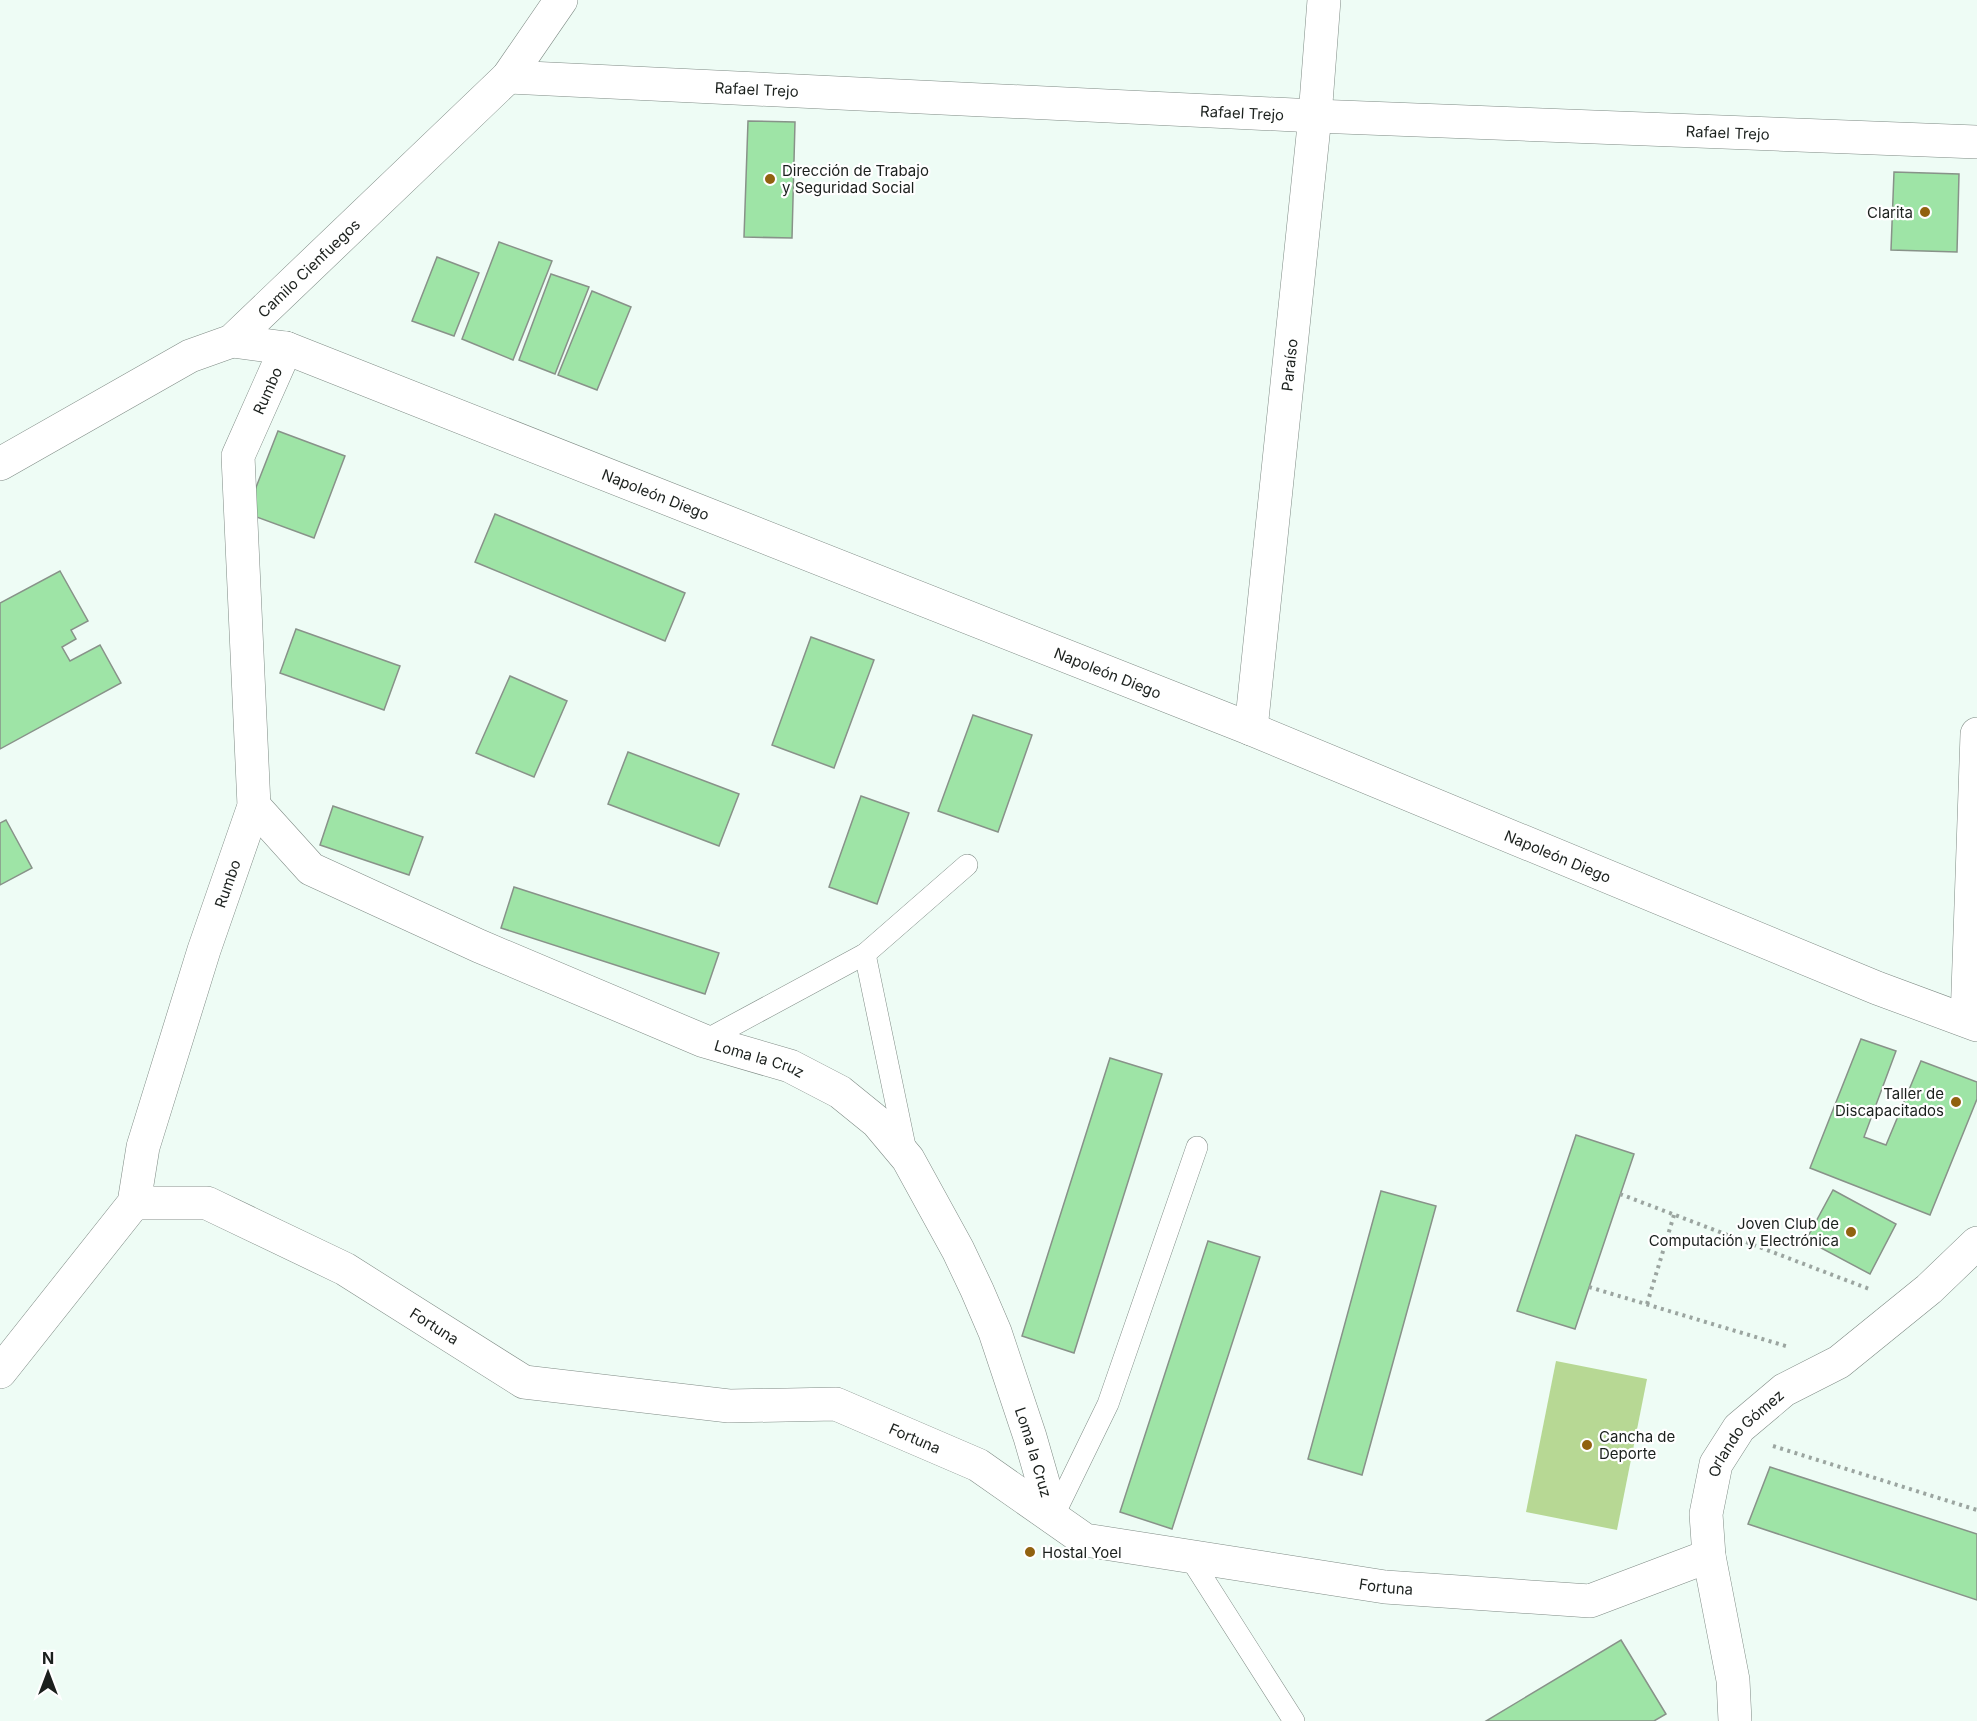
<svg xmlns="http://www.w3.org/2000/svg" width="1977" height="1721" viewBox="0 0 1977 1721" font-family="Inter,sans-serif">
	<rect width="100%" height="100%" fill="#eefcf5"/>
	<path fill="#b7d894" d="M1556 1361 1647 1379 1617 1530 1526 1512Z"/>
	<g fill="#9ee4a6" stroke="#889289" stroke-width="1.5">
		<path d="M748 121 795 122 792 238 744 237Z"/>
		<path d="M1894 172 1959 174 1957 252 1891 250Z"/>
		<path d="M499 242 552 261 513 360 462 339Z"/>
		<path d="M437 257 479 273 454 336 412 321Z"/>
		<path d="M551 274 589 287 555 374 519 360Z"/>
		<path d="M592 291 631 307 597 390 558 375Z"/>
		<path d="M278 431 345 456 314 538 246 513Z"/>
		<path d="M495 514 685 593 665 641 475 562Z"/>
		<path d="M60 571 88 621 71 630 76 639 62 647 70 661 100 645 121 683 0 749V603Z"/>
		<path d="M296 629 400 666 384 710 280 673Z"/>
		<path d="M811 637 874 660 834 768 772 745Z"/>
		<path d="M510 676 567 701 534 777 476 753Z"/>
		<path d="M973 715 1032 735 998 832 938 811Z"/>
		<path d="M628 752 739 794 719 846 608 804Z"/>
		<path d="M861 796 909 813 877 904 829 887Z"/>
		<path d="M333 806 423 837 409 875 320 845Z"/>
		<path d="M6 820 32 868 0 885V823Z"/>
		<path d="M514 887 719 953 705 994 501 928Z"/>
		<path d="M1861 1039 1896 1051 1864 1137 1886 1145 1921 1061 1977 1082V1099L1930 1215 1810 1168Z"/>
		<path d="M1110 1058 1162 1074 1074 1353 1022 1336Z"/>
		<path d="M1576 1135 1634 1154 1575 1329 1517 1311Z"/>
		<path d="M1833 1190 1896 1224 1870 1274 1806 1240Z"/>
		<path d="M1381 1191 1436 1206 1362 1475 1308 1459Z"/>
		<path d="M1208 1241 1260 1257 1172 1529 1120 1512Z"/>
		<path d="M1770 1467 1977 1534V1600L1748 1524Z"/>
		<path d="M1621 1640 1666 1714 1654 1721H1486Z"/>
	</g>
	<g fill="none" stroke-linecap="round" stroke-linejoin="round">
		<g stroke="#7f8b85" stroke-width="22">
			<g id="lane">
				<path d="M865 954 906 1151"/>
				<path d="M704 1041 865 954 967 865"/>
				<path d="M1053 1517 1108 1404 1197 1147"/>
				<path d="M1189 1556 1294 1721"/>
			</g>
		</g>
		<g stroke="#7f8b85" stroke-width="34">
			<g id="street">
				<path id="s1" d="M1251 729 1315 116 1324 0"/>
				<path id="s2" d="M254 806 311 869 479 946 704 1041 790 1066 840 1092 877 1122 908 1159 958 1250 977 1290 995 1332 1030 1437 1053 1517"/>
				<path d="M1967 1020 1977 734"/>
				<path id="s3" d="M134 1203H207L345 1269 524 1382 729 1406 836 1404 978 1465 1085 1540 1385 1587 1590 1601 1709 1556"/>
				<path id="s4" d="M0 1372 134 1203 143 1147 204 950 254 806 238 456 286 348"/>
				<path id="s5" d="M1735 1721 1733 1680 1709 1556 1706 1514 1716 1464 1739 1428 1784 1390 1839 1362 1929 1289 1977 1243"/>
			</g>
		</g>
		<g stroke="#7f8b85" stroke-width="34">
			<g id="secondary">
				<path id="s6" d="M508 77 1315 116 1977 142"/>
				<path id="s7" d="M232 341 286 348 1251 729 1877 988 1977 1025"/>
				<path id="s8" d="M0 464 190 356 232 341 508 77 561 0"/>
			</g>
		</g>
		<g stroke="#9ba5a0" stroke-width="4" stroke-dasharray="3 4.5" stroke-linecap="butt">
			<path d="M1620 1194 1872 1290"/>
			<path d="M1589 1287 1789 1347"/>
			<path d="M1647 1304 1674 1215"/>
			<path d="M1773 1446 1977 1510"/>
		</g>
		<use href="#lane" stroke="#fff" stroke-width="21"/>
		<use href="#street" stroke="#fff" stroke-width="33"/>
		<use href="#secondary" stroke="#fff" stroke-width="33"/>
	</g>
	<g fill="#91620f" stroke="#fff" stroke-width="2">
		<circle cx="770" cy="179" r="6"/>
		<circle cx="1925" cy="212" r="6"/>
		<circle cx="1956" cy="1102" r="6"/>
		<circle cx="1851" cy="1232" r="6"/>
		<circle cx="1587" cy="1445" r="6"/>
		<circle cx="1030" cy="1552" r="6"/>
	</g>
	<g text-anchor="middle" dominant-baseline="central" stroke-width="4.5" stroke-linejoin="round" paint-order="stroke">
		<g font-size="15" fill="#1b201d" stroke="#fff">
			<text stroke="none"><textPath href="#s6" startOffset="249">Rafael Trejo</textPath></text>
			<text stroke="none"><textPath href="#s6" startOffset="735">Rafael Trejo</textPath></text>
			<text stroke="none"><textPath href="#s6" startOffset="1221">Rafael Trejo</textPath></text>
			<text stroke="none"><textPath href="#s8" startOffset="369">Camilo Cienfuegos</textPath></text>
			<text stroke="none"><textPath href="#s1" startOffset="366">Paraíso</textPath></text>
			<text stroke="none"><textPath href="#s4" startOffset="1053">Rumbo</textPath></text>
			<text stroke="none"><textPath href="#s7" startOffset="452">Napoleón Diego</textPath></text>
			<text stroke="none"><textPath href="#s7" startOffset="938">Napoleón Diego</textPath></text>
			<text stroke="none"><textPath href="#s7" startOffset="1424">Napoleón Diego</textPath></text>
			<text stroke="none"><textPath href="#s4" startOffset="549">Rumbo</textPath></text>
			<text stroke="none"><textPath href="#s2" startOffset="572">Loma la Cruz</textPath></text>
			<text stroke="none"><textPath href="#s3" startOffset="332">Fortuna</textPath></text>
			<text stroke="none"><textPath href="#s5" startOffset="303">Orlando Gómez</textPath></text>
			<text stroke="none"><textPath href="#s3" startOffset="837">Fortuna</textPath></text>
			<text stroke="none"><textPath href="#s2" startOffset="1076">Loma la Cruz</textPath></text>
			<text stroke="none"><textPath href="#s3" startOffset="1341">Fortuna</textPath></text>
		</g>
		<g font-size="15" fill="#1b201d" stroke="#fff" text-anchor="start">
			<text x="782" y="170">Dirección de Trabajo<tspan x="782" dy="17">y Seguridad Social</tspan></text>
			<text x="1913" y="212" text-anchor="end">Clarita</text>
			<text x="1944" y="1093" text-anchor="end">Taller de<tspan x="1944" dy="17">Discapacitados</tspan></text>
			<text x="1839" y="1223" text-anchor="end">Joven Club de<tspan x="1839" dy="17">Computación y Electrónica</tspan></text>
			<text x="1599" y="1436">Cancha de<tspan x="1599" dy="17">Deporte</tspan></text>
			<text x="1042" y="1552">Hostal Yoel</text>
		</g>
	</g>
	<g transform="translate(48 1673)" stroke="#ffffff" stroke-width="4.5" paint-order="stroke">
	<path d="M0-4.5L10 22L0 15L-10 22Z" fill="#1b201d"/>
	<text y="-9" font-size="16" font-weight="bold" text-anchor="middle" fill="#1b201d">N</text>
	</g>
</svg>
